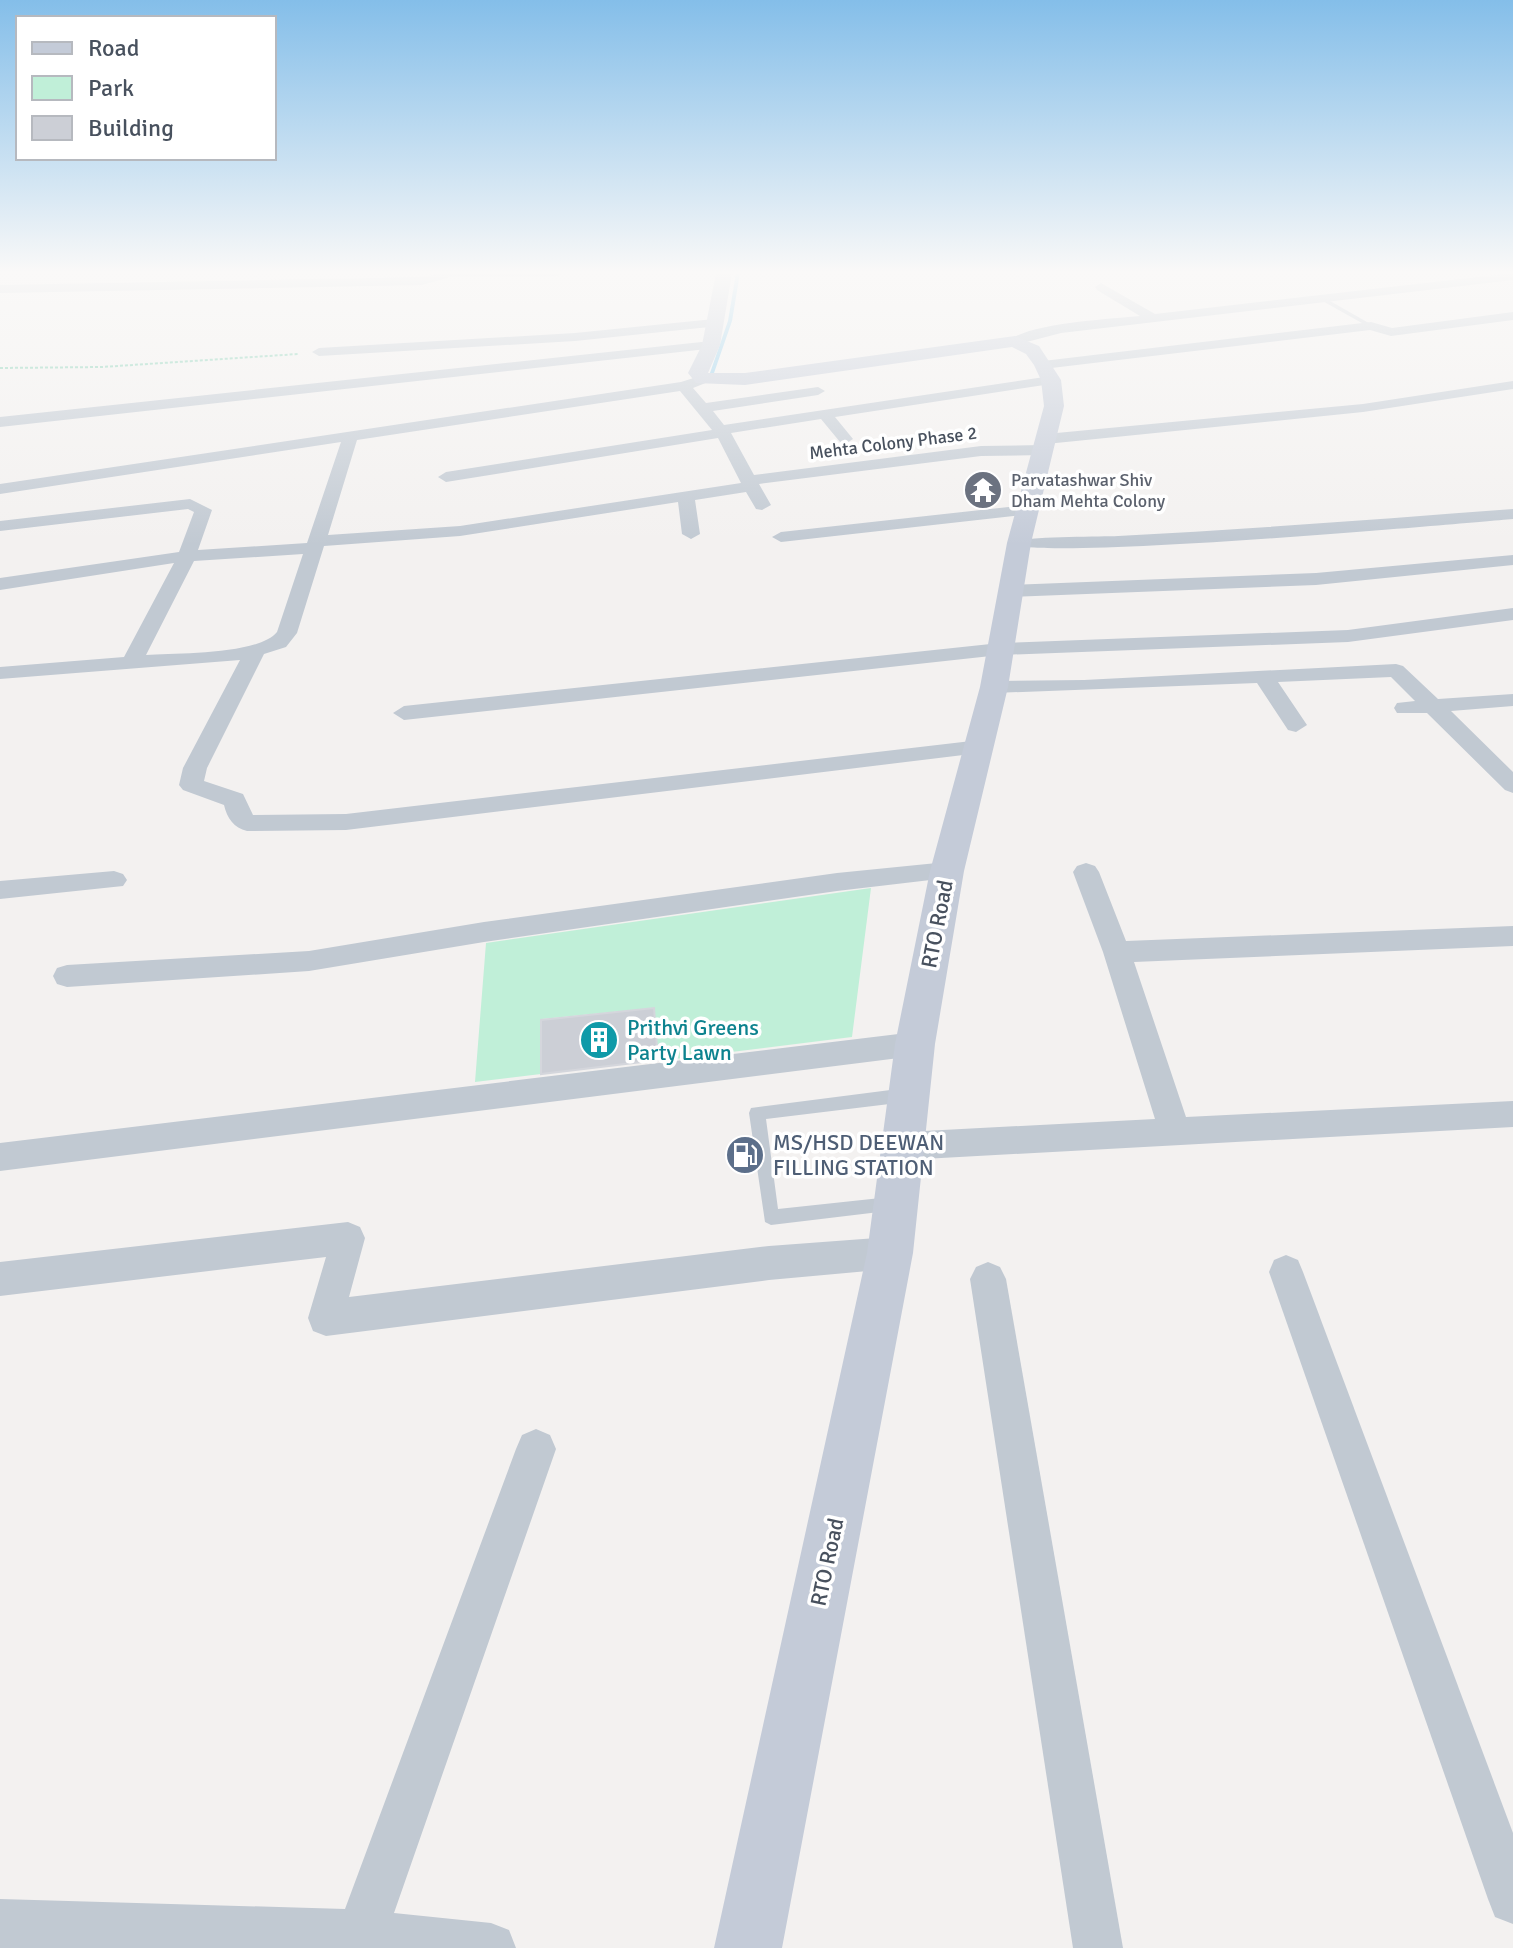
<svg xmlns="http://www.w3.org/2000/svg" width="1513" height="1948" viewBox="0 0 1513 1948" font-family="Signika,sans-serif">
	<rect width="100%" height="100%" fill="#f3f1f0"/>
	<path fill="#c0efd8" d="M871 888 852 1037 658 1061 653 1008 542 1019 541 1074 475 1082 486 943Z"/>
	<g fill="none" stroke-linecap="round" stroke-linejoin="round">
		<path fill="#8ecceb" fill-rule="evenodd" d="M736 273H740L732 321 714 373 712 374 710 373 728 321Z"/>
	</g>
	<path fill="#cccfd6" stroke="#d4d6dc" stroke-width="2" d="M654 1008 658 1060 541 1074V1020Z"/>
	<g fill="none" stroke-linecap="round" stroke-linejoin="round">
		<path stroke="#79ccae" stroke-width="2" stroke-dasharray="3 2" stroke-linecap="butt" d="M0 368 102 367 298 354"/>
		<g fill="#c1c9d2" fill-rule="evenodd">
			<path d="M1319 297H1323L1374 326 1369 327 1319 299Z"/>
			<path d="M906 1088 911 1090 914 1095 911 1100 906 1102 766 1119 778 1209 890 1197 896 1200 898 1205 896 1210 771 1225 765 1222 749 1113 751 1108Z"/>
		</g>
		<g fill="#c1c9d2" fill-rule="evenodd">
			<path d="M441 273H564L558 276 450 277 422 285 0 293V285L422 277Z"/>
			<path d="M1513 273V280L1061 333 1015 345 1008 341C1030 323 1110 319 1140 316L1097 290 1095 287 1101 283 1155 314Z"/>
			<path d="M1513 312V320L1391 336 1370 330 1043 369 1036 365 1043 361 1371 322 1392 328Z"/>
			<path d="M714 319 720 323 719 326 575 341 319 356 312 352 319 348 575 333Z"/>
			<path d="M711 341 716 342V348L0 427V417Z"/>
			<path d="M703 375 708 376V382L693 388 706 403 818 387 825 391 818 395 713 411 724 425 1051 376 1058 380 1051 384 835 417 853 439 845 444 840 442 821 419 731 433 754 475 981 446 1043 445 1051 450 1043 455 981 456 759 484 771 505 762 510 756 509 746 492 695 500 700 534 691 539 682 534 678 502 460 536 324 546 297 633 286 647 264 654 207 768 204 781 243 794 253 815 346 814 980 740 988 742 991 747 988 752 346 830 247 831C234 828 227 818 224 805L183 790 179 785 183 768 240 660 0 679V667L124 657 174 563 0 590V578L179 552 194 512 188 509 0 531V521L190 499 212 510 198 550 307 543 341 442 0 494V484L681 382ZM680 391 712 430 446 472 438 477 446 482 718 438 741 483 460 526 328 535 357 440ZM303 554 277 632C258 655 176 653 146 655L194 561Z"/>
			<path d="M1513 381V389L1363 412 1046 444 1038 439 1046 434 1363 404Z"/>
			<path d="M1026 505 1035 510 1032 514 781 542 772 537 781 532Z"/>
			<path d="M1513 509V519C1456 524 1028 562 1010 543 1017 536 1100 537 1118 536 1250 529 1381 519 1513 509Z"/>
			<path d="M1513 555V565L1316 585 1010 597 1000 591 1010 585 1316 573Z"/>
			<path d="M1513 608V620L1348 642 1000 655 404 720 393 713 404 706 1000 643 1348 630Z"/>
			<path d="M1396 664 1403 666 1438 699 1513 694V706L1451 711 1513 772V793L1505 790 1427 713H1397L1394 708 1397 703 1415 701 1391 677 1278 682 1307 725 1296 732 1288 730 1257 683 994 693 983 687 994 681 1084 680Z"/>
			<path d="M947 862 956 865 960 871 956 877 837 891 484 942 309 971 67 987 57 984 53 976 57 968 67 965 309 951 484 922 837 873Z"/>
			<path d="M1086 863 1095 866 1099 872 1126 941 1513 926V946L1134 962 1186 1117 1513 1101V1127L905 1160 894 1156 889 1146 894 1136 905 1132 1155 1119 1103 952 1073 872 1077 866Z"/>
			<path d="M114 871 123 874 127 880 123 886 0 899V881Z"/>
			<path d="M915 1032 925 1036 930 1044 925 1052 915 1056 0 1171V1143Z"/>
			<path d="M348 1222 360 1227 365 1238 349 1297 769 1246 890 1237 902 1241 907 1253 902 1265 890 1269 769 1280 326 1336 313 1331 308 1318 326 1257 0 1296V1262Z"/>
			<path d="M1286 1255 1298 1260 1303 1272 1513 1833V1924L1495 1917 1488 1899 1269 1272 1274 1260Z"/>
			<path d="M988 1262 1000 1267 1006 1279 1123 1948H1073L970 1279 976 1267Z"/>
			<path d="M536 1429 550 1435 556 1449 394 1913 491 1923 509 1930 516 1948H0V1899L345 1909 516 1449 522 1435Z"/>
		</g>
		<path fill="#c4cbd8" fill-rule="evenodd" d="M716 273H732L720 345 708 373H745L1015 336 1039 346 1061 380 1064 406 1031 543 1008 687 964 871 935 1044 913 1253 782 1948H714L867 1253 895 1044 930 871 980 687 1007 543 1044 406 1041 380 1034 365 1026 354 1012 347 745 385 696 383 688 373 702 345Z"/>
	</g>
	<linearGradient id="sky" x2="0" y2="1"><stop stop-color="#84bee9"/><stop offset="0.5" stop-color="#faf9f8"/><stop offset="1" stop-color="#faf9f8" stop-opacity="0"/></linearGradient>
	<rect width="1513" height="545" fill="url(#sky)"/>
	<defs>
		<g id="temple-disc" transform="scale(2)"><circle r="9.5" fill="#6b7280" stroke="#fff"/><path d="M0-6L5-2H3V0L6.5 2.5H4V6H1.5V3h-3V6H-4V2.5H-6.5L-3 0V-2H-5Z" fill="#fff"/></g>
		<g id="building-disc" transform="scale(2)"><circle r="9.5" fill="#0f9aa8" stroke="#fff"/><path d="M-4-6H4V6H1V3H-1V6H-4ZM-2.5-4.3h1.7v1.8h-1.7ZM.8-4.3h1.7v1.8H.8ZM-2.5-1h1.7V.8h-1.7ZM.8-1h1.7V.8H.8Z" fill="#fff"/></g>
		<g id="fuel-disc" transform="scale(2)"><circle r="9.5" fill="#5c6f8a" stroke="#fff"/><path d="M-5.5-6h7V0h2V4h1.3V-2.5L3-4.5l.8-.8L6-3V5H2.5V1h-1V6h-7ZM-4.2-4.7v3.2H.2V-4.7Z" fill="#fff"/></g>
	</defs>
	<g fill-rule="evenodd">
		<use href="#temple-disc" x="983" y="490"/>
		<use href="#building-disc" x="599" y="1040"/>
		<use href="#fuel-disc" x="745" y="1155"/>
	</g>
	<g text-anchor="middle" dominant-baseline="central" stroke-width="7" stroke-linejoin="round" paint-order="stroke">
		<g font-size="18" fill="#48515e" stroke="#fff">
			<text transform="translate(893 443) rotate(-7)">Mehta Colony Phase 2</text>
		</g>
		<g font-size="18" fill="#5b616d" stroke="#fff" text-anchor="start">
			<text x="1011" y="480">Parvatashwar Shiv<tspan x="1011" dy="21">Dham Mehta Colony</tspan></text>
		</g>
		<g font-size="22" fill="#48515e" stroke="#fff">
			<text transform="translate(937 924) rotate(-79)">RTO Road</text>
			<text transform="translate(827 1562) rotate(-78)">RTO Road</text>
		</g>
		<g font-size="22" fill="#0d838f" stroke="#fff" text-anchor="start">
			<text x="627" y="1027">Prithvi Greens<tspan x="627" dy="25">Party Lawn</tspan></text>
		</g>
		<g font-size="22" fill="#4e5e75" stroke="#fff" text-anchor="start">
			<text x="773" y="1142">MS/HSD DEEWAN<tspan x="773" dy="25">FILLING STATION</tspan></text>
		</g>
	</g>
	<rect x="16" y="16" width="260" height="144" fill="#ffffff" stroke="#b6b9bf" stroke-width="2"/>
	<rect x="32" y="42" width="40" height="12" fill="#c4cbd8" stroke="#b6b9bf" stroke-width="2"/>
	<text x="88" y="56" font-size="24" fill="#48515e">Road</text>
	<rect x="32" y="76" width="40" height="24" fill="#c0efd8" stroke="#b6b9bf" stroke-width="2"/>
	<text x="88" y="96" font-size="24" fill="#48515e">Park</text>
	<rect x="32" y="116" width="40" height="24" fill="#cccfd6" stroke="#b6b9bf" stroke-width="2"/>
	<text x="88" y="136" font-size="24" fill="#48515e">Building</text>
</svg>
